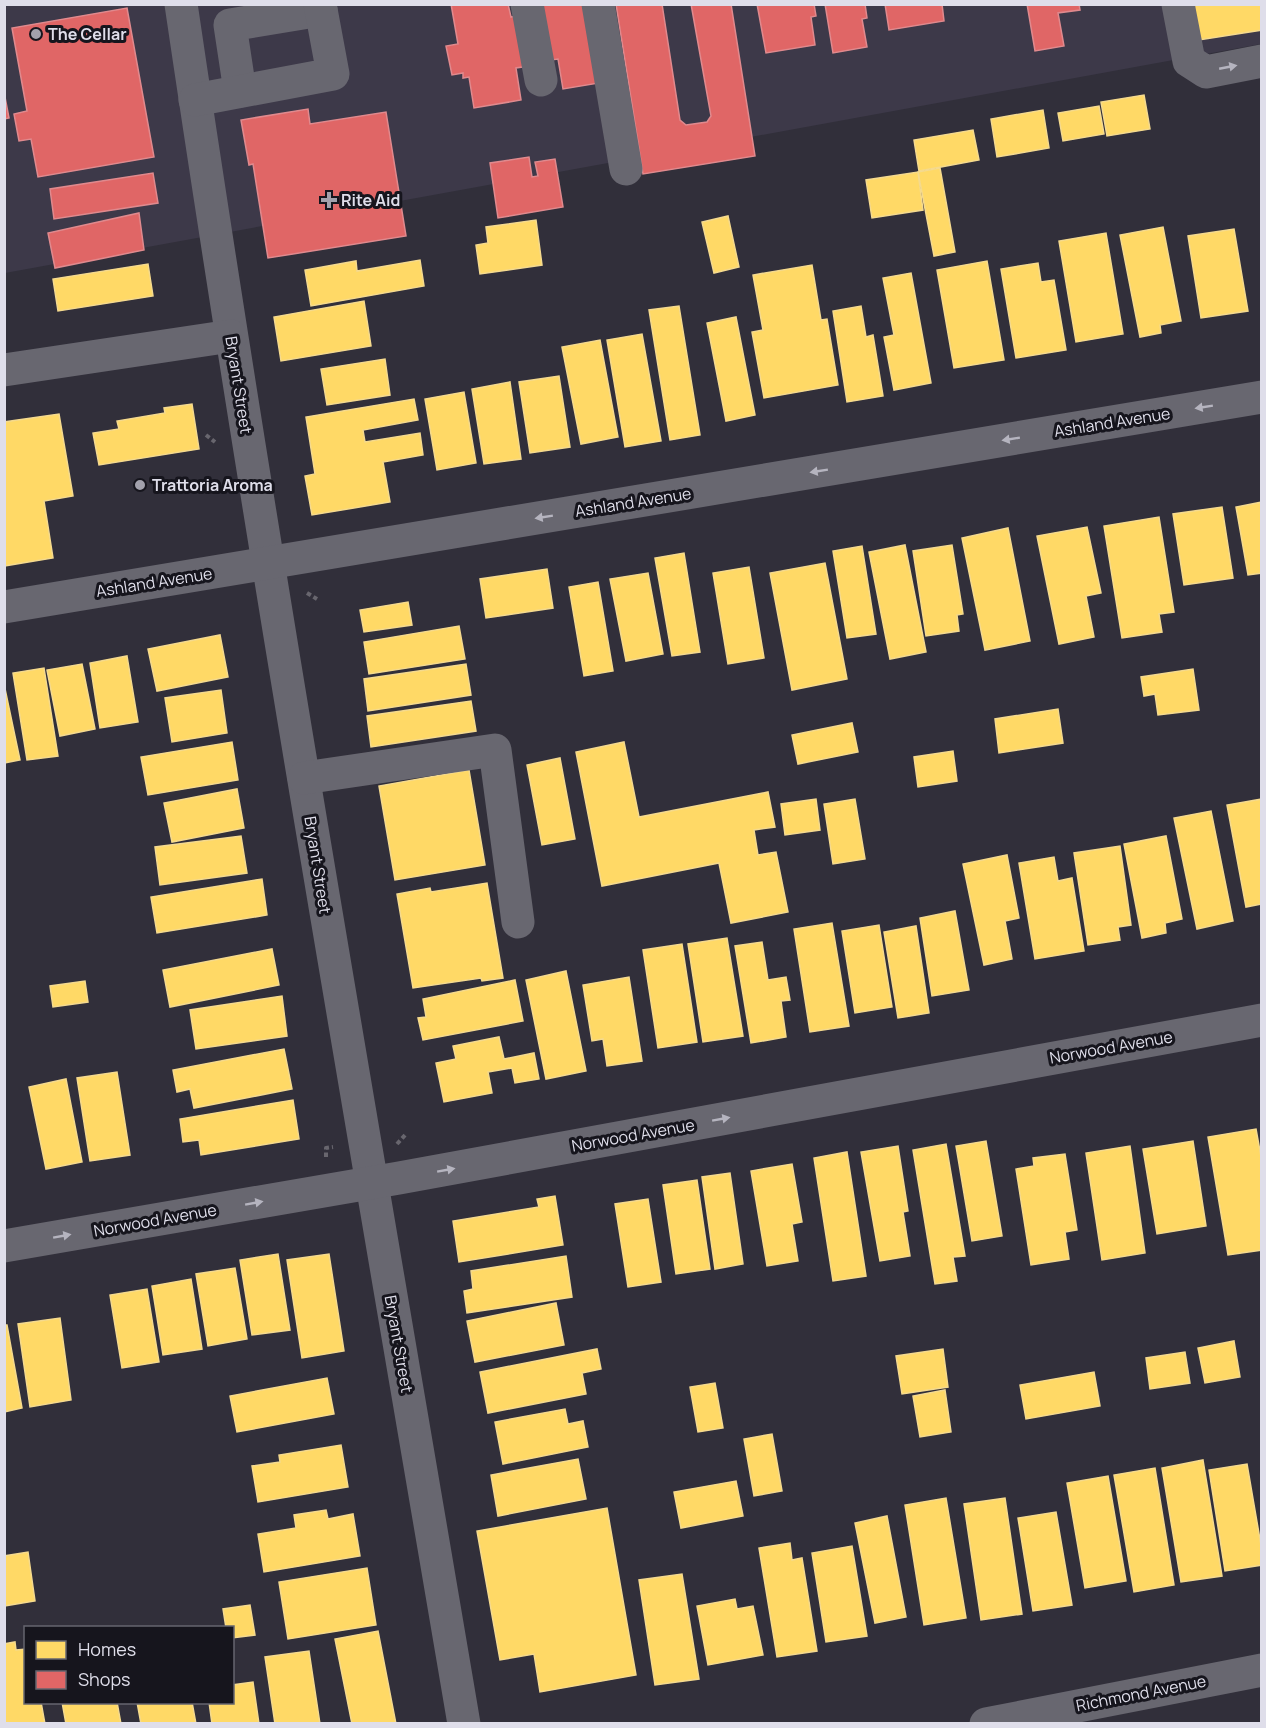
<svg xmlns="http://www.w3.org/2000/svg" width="1266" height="1728" viewBox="0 0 1266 1728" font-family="Manrope,sans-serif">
	<rect width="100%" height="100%" fill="#312f3a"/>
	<path fill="#3d3949" d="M5 5H1261V44L5 273Z"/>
	<g fill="#ffd966" stroke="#f5da8e" stroke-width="1.5">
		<path d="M1193 4H1262V30L1199 40Z"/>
		<path d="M1144 95 1150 129 1107 136 1101 102Z"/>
		<path d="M1099 106 1104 134 1063 141 1058 113Z"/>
		<path d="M1043 110 1049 148 997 157 991 119Z"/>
		<path d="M973 130 979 160 919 171 914 140Z"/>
		<path d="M940 168 955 252 934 256 918 172Z"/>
		<path d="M918 172 923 210 872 218 866 180Z"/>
		<path d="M728 216 739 267 714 273 702 222Z"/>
		<path d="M536 220 542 265 480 274 476 245 488 243 486 227Z"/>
		<path d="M1163 227 1181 321 1160 325 1161 333 1140 337 1120 235Z"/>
		<path d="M1234 229 1248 311 1201 318 1188 236Z"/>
		<path d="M1106 233 1123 334 1076 342 1059 241Z"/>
		<path d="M420 260 424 286 311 306 305 270 356 261 357 271Z"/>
		<path d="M987 261 1004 360 954 368 937 270Z"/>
		<path d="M1038 263 1041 282 1054 280 1066 350 1016 358 1001 269Z"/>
		<path d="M148 264 153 296 58 311 53 279Z"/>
		<path d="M812 265 821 320 827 319 838 385 764 398 752 332 763 330 753 275Z"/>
		<path d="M911 273 931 383 894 390 884 337 894 335 883 278Z"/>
		<path d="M364 301 371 346 281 361 274 317Z"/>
		<path d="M679 306 700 435 670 440 649 310Z"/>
		<path d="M861 306 866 337 873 335 883 396 847 402 833 311Z"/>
		<path d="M736 317 755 415 726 421 707 323Z"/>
		<path d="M642 334 661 441 625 447 607 340Z"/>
		<path d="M600 340 618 437 581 444 562 347Z"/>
		<path d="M385 359 390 395 327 405 321 369Z"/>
		<path d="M559 376 570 447 530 453 519 382Z"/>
		<path d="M510 382 521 459 484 464 472 389Z"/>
		<path d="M464 392 476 463 437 470 425 399Z"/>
		<path d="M414 399 418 420 363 430 365 442 420 433 423 455 383 462 390 502 312 515 305 476 315 474 306 417Z"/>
		<path d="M192 404 199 449 99 465 93 433 119 429 117 421 165 413 164 408Z"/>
		<path d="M59 414 73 496 44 501 53 558 4 566V422Z"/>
		<path d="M1262 502V573L1248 575 1236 507Z"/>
		<path d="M1222 507 1233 578 1184 585 1173 514Z"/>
		<path d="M1159 517 1174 612 1159 614 1162 632 1122 638 1104 526Z"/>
		<path d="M1087 527 1101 593 1086 596 1094 637 1059 644 1037 536Z"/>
		<path d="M1008 528 1030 641 985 650 962 538Z"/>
		<path d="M905 545 926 652 890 659 869 552Z"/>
		<path d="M952 545 963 614 957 615 959 631 926 636 913 551Z"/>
		<path d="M862 546 876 634 847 638 833 551Z"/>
		<path d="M684 553 700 652 672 656 655 558Z"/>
		<path d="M825 563 847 679 792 690 770 573Z"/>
		<path d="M749 567 764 658 728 664 713 573Z"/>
		<path d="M547 569 553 608 486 618 480 579Z"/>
		<path d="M648 573 663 654 626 661 610 579Z"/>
		<path d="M598 582 613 671 584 676 569 587Z"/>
		<path d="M408 602 412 625 364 632 360 610Z"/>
		<path d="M459 626 465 659 369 674 364 642Z"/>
		<path d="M220 635 228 677 157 691 148 649Z"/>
		<path d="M127 656 138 722 100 728 90 663Z"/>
		<path d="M82 664 95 729 60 736 47 670Z"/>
		<path d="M466 664 471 695 368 711 364 679Z"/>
		<path d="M44 668 58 756 27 760 13 673Z"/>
		<path d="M1193 669 1199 710 1158 715 1155 694 1144 696 1141 677Z"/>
		<path d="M4 684 20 760 4 763Z"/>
		<path d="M221 690 227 733 172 742 165 698Z"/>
		<path d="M471 701 476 731 371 747 367 716Z"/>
		<path d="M1058 709 1063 743 999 753 995 719Z"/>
		<path d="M852 723 858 752 798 764 792 735Z"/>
		<path d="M232 742 238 780 148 795 141 757Z"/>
		<path d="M624 742 639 817 768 792 775 827 754 830 758 855 776 852 788 912 731 923 719 863 602 886 576 752Z"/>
		<path d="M953 751 957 781 918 787 914 757Z"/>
		<path d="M560 758 575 839 542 845 527 765Z"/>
		<path d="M469 770 485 865 395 880 379 786Z"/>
		<path d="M237 789 244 828 172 842 164 803Z"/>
		<path d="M816 799 820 830 785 835 781 804Z"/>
		<path d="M855 799 865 859 833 864 824 804Z"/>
		<path d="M1262 799V904L1246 907 1227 805Z"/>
		<path d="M1211 811 1233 921 1197 929 1174 818Z"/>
		<path d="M241 836 247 873 160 885 155 847Z"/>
		<path d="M1166 836 1182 919 1165 923 1166 933 1142 938 1124 844Z"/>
		<path d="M1120 846 1131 925 1118 927 1120 940 1088 945 1074 853Z"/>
		<path d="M1007 855 1019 918 1005 921 1012 959 984 965 963 864Z"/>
		<path d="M1054 857 1058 881 1072 878 1084 951 1035 959 1019 863Z"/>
		<path d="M262 879 267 915 157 933 151 897Z"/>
		<path d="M487 883 503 978 482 981 481 978 413 988 397 894 430 888 431 892Z"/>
		<path d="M955 911 969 990 932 996 920 918Z"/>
		<path d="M832 923 849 1026 810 1032 794 929Z"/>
		<path d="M879 925 892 1007 855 1013 842 931Z"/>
		<path d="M916 926 929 1013 898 1018 884 932Z"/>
		<path d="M727 938 743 1036 703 1042 688 944Z"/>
		<path d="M762 942 768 980 786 977 790 1000 781 1001 786 1037 751 1043 735 946Z"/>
		<path d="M682 944 697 1042 658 1048 643 950Z"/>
		<path d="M272 949 279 985 170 1007 163 970Z"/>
		<path d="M566 971 586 1071 546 1079 526 980Z"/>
		<path d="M629 977 642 1061 607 1066 603 1039 592 1041 583 985Z"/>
		<path d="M515 980 523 1021 423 1040 418 1018 426 1017 423 999Z"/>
		<path d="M85 981 88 1002 53 1007 50 986Z"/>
		<path d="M282 996 287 1036 196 1049 190 1010Z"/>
		<path d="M499 1037 504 1059 534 1053 539 1079 515 1083 512 1068 488 1072 492 1093 444 1102 436 1063 456 1059 453 1046Z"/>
		<path d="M284 1049 292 1089 194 1108 190 1089 177 1092 173 1070Z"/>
		<path d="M117 1072 130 1155 90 1161 77 1078Z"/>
		<path d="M66 1079 82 1162 46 1169 29 1087Z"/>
		<path d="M293 1100 299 1139 201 1155 199 1140 183 1142 180 1119Z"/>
		<path d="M1256 1129 1262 1162V1250L1228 1255 1208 1137Z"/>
		<path d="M986 1141 1002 1236 972 1241 956 1146Z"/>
		<path d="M1193 1141 1206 1226 1157 1234 1143 1149Z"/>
		<path d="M946 1144 965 1256 953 1257 957 1281 935 1284 913 1150Z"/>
		<path d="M898 1146 908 1211 903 1212 910 1256 880 1261 861 1152Z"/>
		<path d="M1130 1146 1145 1253 1102 1260 1086 1153Z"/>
		<path d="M847 1152 866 1276 833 1281 814 1158Z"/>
		<path d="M1065 1154 1077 1230 1065 1232 1069 1259 1031 1265 1016 1169 1034 1166 1033 1158Z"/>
		<path d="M792 1164 802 1222 792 1224 798 1261 767 1266 751 1171Z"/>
		<path d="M730 1173 743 1264 715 1269 702 1177Z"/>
		<path d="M697 1180 710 1269 676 1274 663 1185Z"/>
		<path d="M555 1196 563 1245 459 1262 453 1221 539 1207 537 1199Z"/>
		<path d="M648 1199 661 1282 628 1287 615 1204Z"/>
		<path d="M278 1254 290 1330 252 1335 240 1260Z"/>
		<path d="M329 1254 344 1351 302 1358 287 1260Z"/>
		<path d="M566 1256 572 1297 467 1313 464 1291 473 1289 471 1271Z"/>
		<path d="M235 1268 247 1339 208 1346 196 1274Z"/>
		<path d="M191 1279 202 1349 163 1355 152 1286Z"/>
		<path d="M147 1289 159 1362 122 1368 110 1295Z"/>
		<path d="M556 1303 564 1345 475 1362 467 1321Z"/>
		<path d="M60 1318 71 1400 30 1407 18 1324Z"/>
		<path d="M4 1325H7L22 1408 4 1412Z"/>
		<path d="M1234 1341 1240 1377 1205 1383 1198 1348Z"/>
		<path d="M597 1349 601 1369 582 1373 586 1394 488 1413 480 1372Z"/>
		<path d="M943 1349 948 1387 902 1394 896 1356Z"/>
		<path d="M1185 1352 1190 1383 1150 1389 1146 1358Z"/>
		<path d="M1094 1372 1100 1406 1026 1419 1020 1385Z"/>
		<path d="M327 1378 334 1414 237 1432 230 1396Z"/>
		<path d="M715 1383 723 1428 698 1432 690 1387Z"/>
		<path d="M945 1390 951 1432 920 1437 913 1396Z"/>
		<path d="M565 1409 568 1424 583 1421 588 1447 503 1464 495 1422Z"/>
		<path d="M772 1434 782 1491 754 1496 744 1439Z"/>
		<path d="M341 1445 348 1487 258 1502 252 1466 280 1462 279 1455Z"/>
		<path d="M578 1459 586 1499 498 1516 491 1475Z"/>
		<path d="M1203 1460 1222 1576 1181 1582 1162 1468Z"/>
		<path d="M1247 1464 1262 1551V1565L1225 1571 1209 1470Z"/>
		<path d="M1155 1468 1174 1585 1134 1592 1114 1475Z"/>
		<path d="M1108 1476 1126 1581 1085 1588 1067 1483Z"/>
		<path d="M736 1481 743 1516 681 1528 674 1492Z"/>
		<path d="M946 1498 966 1618 924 1625 905 1505Z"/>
		<path d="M1005 1498 1022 1614 981 1620 964 1504Z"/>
		<path d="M607 1508 636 1675 540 1692 534 1654 500 1660 477 1531Z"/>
		<path d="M326 1510 328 1519 353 1514 360 1556 264 1572 258 1534 296 1528 294 1515Z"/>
		<path d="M1056 1512 1072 1605 1033 1611 1018 1518Z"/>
		<path d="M887 1516 906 1617 875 1623 855 1523Z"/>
		<path d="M790 1543 792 1560 802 1558 817 1651 777 1657 759 1548Z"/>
		<path d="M852 1546 867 1636 826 1642 812 1553Z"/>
		<path d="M28 1552 35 1601 4 1606V1556Z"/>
		<path d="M367 1568 376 1625 288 1639 279 1582Z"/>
		<path d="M682 1574 699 1679 655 1685 639 1580Z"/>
		<path d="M735 1599 737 1609 753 1606 763 1655 708 1665 697 1606Z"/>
		<path d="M250 1605 255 1635 232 1638V1628H226L223 1609Z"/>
		<path d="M378 1631 396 1724H352L335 1639Z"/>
		<path d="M15 1642 16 1650 26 1649V1702H41L45 1724H4V1644Z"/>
		<path d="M309 1651 320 1724H275L265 1657Z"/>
		<path d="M253 1682 259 1724H212L209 1702H232V1685Z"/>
		<path d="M62 1702H117L121 1724H66Z"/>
		<path d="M137 1702H192L196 1724H141Z"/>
	</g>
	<g fill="#e06666" stroke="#e08a8e" stroke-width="1.5">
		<path d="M451 4H508L511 17 521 15 529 66 516 68 521 100 474 108 469 77 463 78V73L452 75 446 46 458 44Z"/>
		<path d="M534 4H592L605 82 563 89 558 59 544 61Z"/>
		<path d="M616 4H662L680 120 686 125 707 122 711 116 691 4H731L755 156 643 174Z"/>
		<path d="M757 4H814L816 16 811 17 815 45 766 53Z"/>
		<path d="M825 4H865L867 18 862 19 867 47 833 53Z"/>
		<path d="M885 4H942L944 21 889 30Z"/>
		<path d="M1027 4H1079L1080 10 1058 13 1064 46 1035 51Z"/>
		<path d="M127 8 154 157 38 177 31 139 19 141 14 114 27 111 12 28Z"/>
		<path d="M4 92 9 118 4 119Z"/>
		<path d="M308 109 310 124 386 112 406 236 268 258 253 164 249 165 241 120Z"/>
		<path d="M529 157 532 177 538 176 535 162 555 159 563 207 498 218 490 163Z"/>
		<path d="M153 173 158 203 54 219 50 189Z"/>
		<path d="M139 213 144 250 55 268 48 233Z"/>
	</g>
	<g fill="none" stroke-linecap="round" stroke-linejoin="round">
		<g stroke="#68666e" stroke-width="4" stroke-dasharray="4.5 3" stroke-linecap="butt">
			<path d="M206 435 215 442"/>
			<path d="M307 593 317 599"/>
			<path d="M397 1144 406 1134"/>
			<path d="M326 1157V1148L333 1147"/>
		</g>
		<g stroke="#686770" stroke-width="33">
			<path d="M181 4C266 579 367 1151 464 1724"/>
			<path d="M527 4 541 80"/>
			<path d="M598 4 626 169"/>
			<path d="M1178 4 1189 61 1206 72 1262 61"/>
			<path d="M240 91 230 25 321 10"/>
			<path d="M195 100 333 74 320 4"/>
			<path d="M4 370 231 336"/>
			<path d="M4 607 1262 397"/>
			<path d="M304 778 495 750 518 922"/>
			<path d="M4 1246 399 1178 1262 1020"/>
			<path d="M986 1724 1262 1670"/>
		</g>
	</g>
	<defs><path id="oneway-solid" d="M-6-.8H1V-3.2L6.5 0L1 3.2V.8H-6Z" transform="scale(1.5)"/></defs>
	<g fill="#b5b4bf">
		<use href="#oneway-solid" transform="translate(1228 67) rotate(-11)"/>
		<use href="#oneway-solid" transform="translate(1204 407) rotate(171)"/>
		<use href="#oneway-solid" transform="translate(1011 439) rotate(171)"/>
		<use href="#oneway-solid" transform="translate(819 471) rotate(171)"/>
		<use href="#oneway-solid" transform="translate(544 517) rotate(171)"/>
		<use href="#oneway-solid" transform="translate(721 1119) rotate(-10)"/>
		<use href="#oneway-solid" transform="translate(446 1170) rotate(-10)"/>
		<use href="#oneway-solid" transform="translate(254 1203) rotate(-10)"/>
		<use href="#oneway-solid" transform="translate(62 1236) rotate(-10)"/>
	</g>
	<g fill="#a2a1ac" stroke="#16151d" stroke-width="2">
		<circle cx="36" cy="34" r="6"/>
		<path d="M326 191h6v6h6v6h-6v6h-6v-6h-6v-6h6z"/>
		<circle cx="140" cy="485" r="6"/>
	</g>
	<g text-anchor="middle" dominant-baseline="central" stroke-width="6" stroke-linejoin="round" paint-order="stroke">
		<g font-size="16" font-weight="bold" fill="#dfdeea" stroke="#16151d" text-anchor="start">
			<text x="48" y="34">The Cellar</text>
			<text x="341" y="200">Rite Aid</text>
			<text x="152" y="485">Trattoria Aroma</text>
		</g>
		<g font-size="16" fill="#dfdeea" stroke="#16151d">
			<text transform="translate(239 385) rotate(81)">Bryant Street</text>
			<text transform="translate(1112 422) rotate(-9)">Ashland Avenue</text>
			<text transform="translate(633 502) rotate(-9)">Ashland Avenue</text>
			<text transform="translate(154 582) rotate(-9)">Ashland Avenue</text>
			<text transform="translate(318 865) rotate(81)">Bryant Street</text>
			<text transform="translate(1111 1047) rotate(-10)">Norwood Avenue</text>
			<text transform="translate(633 1135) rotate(-10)">Norwood Avenue</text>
			<text transform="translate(155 1220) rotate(-10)">Norwood Avenue</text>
			<text transform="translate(399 1344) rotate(80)">Bryant Street</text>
			<text transform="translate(1141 1693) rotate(-11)">Richmond Avenue</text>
		</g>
	</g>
	<rect width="1266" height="1728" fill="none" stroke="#dfdeea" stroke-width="12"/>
	<rect x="24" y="1626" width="210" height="78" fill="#16151d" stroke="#66656f" stroke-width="1.5"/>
	<rect x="36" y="1641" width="30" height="18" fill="#ffd966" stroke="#66656f" stroke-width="1.5"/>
	<text x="78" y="1656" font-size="18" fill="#dfdeea">Homes</text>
	<rect x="36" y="1671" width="30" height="18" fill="#e06666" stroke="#66656f" stroke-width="1.5"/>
	<text x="78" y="1686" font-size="18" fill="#dfdeea">Shops</text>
</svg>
